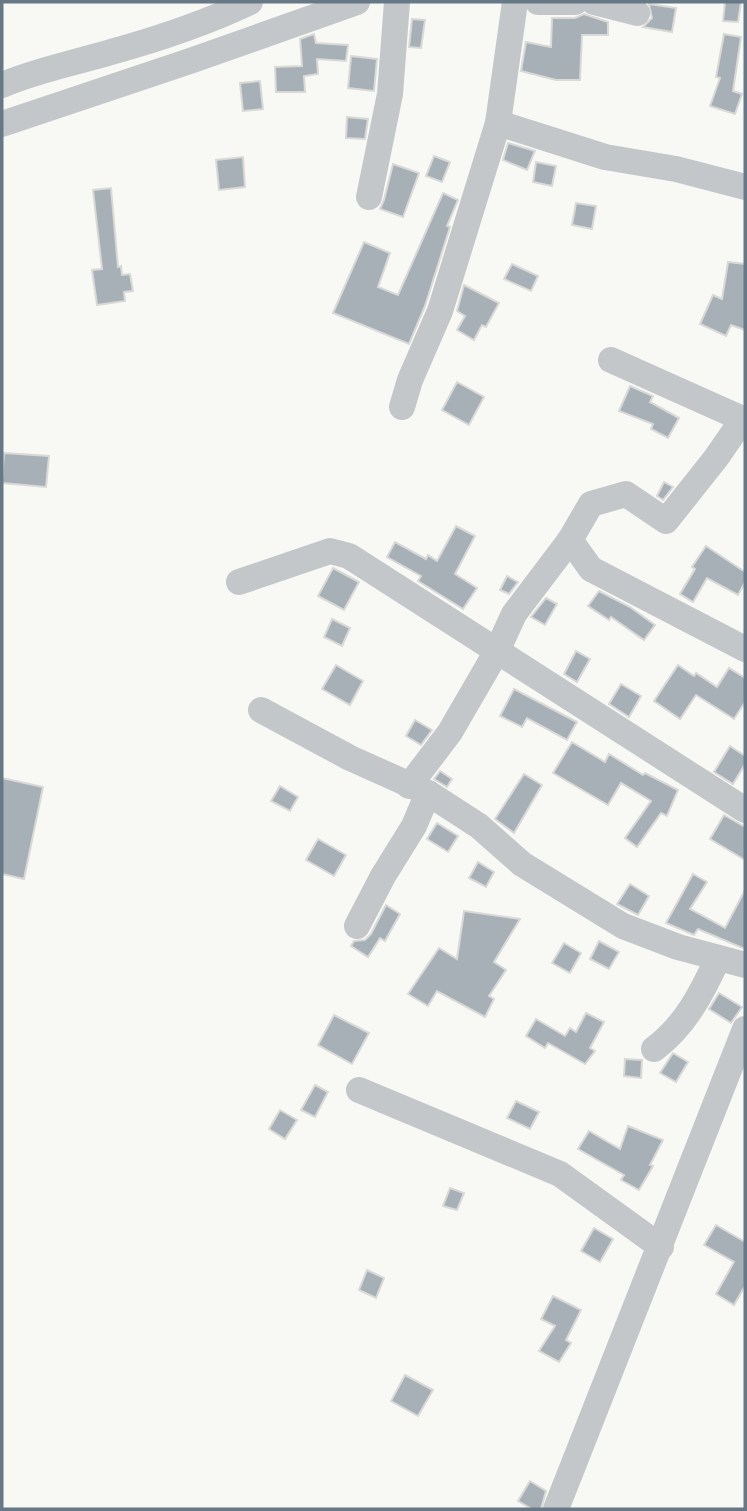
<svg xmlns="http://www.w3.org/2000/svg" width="747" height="1511" viewBox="0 0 747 1511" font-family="'Open Sans',sans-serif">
	<rect width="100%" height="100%" fill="#f8f8f5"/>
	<g fill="#a7b0b6" stroke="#d9d9d7" stroke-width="2">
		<path d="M725 2H741L738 22 723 21Z"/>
		<path d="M649 4 676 8 672 32 643 27 652 18Z"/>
		<path d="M584 14 608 22V35H582L580 80H556L521 71 526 42 551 47 552 18H575Z"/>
		<path d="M412 19 425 20 421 48 409 47Z"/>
		<path d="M314 34 316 43 348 45 346 61 317 59 318 74 304 76 305 92H276L275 67 302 66 300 39Z"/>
		<path d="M724 34 741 37 733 91 742 94 735 114 710 106 720 78 716 77Z"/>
		<path d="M351 56 377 59 374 91 348 88Z"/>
		<path d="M260 81 263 109 243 111 240 83Z"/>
		<path d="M347 117 368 119 365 139 346 138Z"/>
		<path d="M508 143 535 151 527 170 503 160Z"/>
		<path d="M434 156 450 162 442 182 426 176Z"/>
		<path d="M243 157 245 187 219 190 216 160Z"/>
		<path d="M536 162 556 166 552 186 533 182Z"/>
		<path d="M393 164 419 173 403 217 380 209 384 200Z"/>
		<path d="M111 188 118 267 121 266 122 275 130 274 133 291 124 292 125 301 97 305 92 270 102 269 93 190Z"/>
		<path d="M443 193 458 200 447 226 450 227 425 306 409 344 333 313 364 242 390 253 378 287 398 295Z"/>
		<path d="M576 203 596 206 592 229 572 225Z"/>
		<path d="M728 262 745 264V330L731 325 726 336 700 324 713 295 722 299Z"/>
		<path d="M512 264 538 276 531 291 504 279Z"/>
		<path d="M464 285 499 303 486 327 482 325 474 340 457 330 465 316 457 311Z"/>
		<path d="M457 382 484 397 469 425 442 410Z"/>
		<path d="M630 386 653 396 650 402 679 418 668 438 651 429 653 424 619 411Z"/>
		<path d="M4 453 49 456 46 487 2 483Z"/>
		<path d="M664 482 673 487 663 500 657 496Z"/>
		<path d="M456 526 475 536 455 574 477 588 463 609 418 581 421 576 387 557 395 542 426 559 428 555 437 561Z"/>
		<path d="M706 546 745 572V582L738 595 707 578 693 602 680 594 695 569 692 567Z"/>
		<path d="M333 568 359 582 344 610 318 596Z"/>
		<path d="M507 576 518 582 509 594 500 590Z"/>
		<path d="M599 591 630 607 655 625 644 640 611 617 609 620 588 606Z"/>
		<path d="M546 598 557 604 545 625 531 617Z"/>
		<path d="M332 619 350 628 342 646 324 637Z"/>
		<path d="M576 651 590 659 577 682 564 674Z"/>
		<path d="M336 665 363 681 350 705 322 689Z"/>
		<path d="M678 665 694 676 696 673 717 687 729 668 745 678V702L734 719 696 695 680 719 654 701Z"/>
		<path d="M621 684 641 696 629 717 609 704Z"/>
		<path d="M514 689 577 722 567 740 527 718 522 727 500 716Z"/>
		<path d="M415 720 432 730 421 745 406 736Z"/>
		<path d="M572 742 605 762 609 754 643 775 645 773 678 790 667 816 661 813 637 847 625 838 651 801 621 783 608 805 553 773Z"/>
		<path d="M730 746 745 756V764L733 784 714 772Z"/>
		<path d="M440 771 452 779 447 787 434 779Z"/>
		<path d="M524 774 542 785 514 833 495 819Z"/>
		<path d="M2 778 43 787 24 879 2 874Z"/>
		<path d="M280 786 298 797 290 811 271 801Z"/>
		<path d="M724 815 745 827V860L710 839Z"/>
		<path d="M437 823 458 836 448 852 427 839Z"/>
		<path d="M318 839 346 855 334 876 306 860Z"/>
		<path d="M478 862 494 872 486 887 469 878Z"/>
		<path d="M693 874 707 882 690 909 725 928 745 890V949L698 929 694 935 666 923Z"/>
		<path d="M630 884 649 896 638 915 617 904Z"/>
		<path d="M386 905 400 914 385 941 380 938 368 957 351 946 354 941 365 940 371 934Z"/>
		<path d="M464 911 520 919 494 962 506 970 489 996 494 999 485 1017 437 991 428 1006 408 994 439 948 457 959Z"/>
		<path d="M599 941 619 952 609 969 590 959Z"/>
		<path d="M564 943 581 953 570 973 552 963Z"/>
		<path d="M719 993 742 1007 731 1023 709 1009Z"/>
		<path d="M586 1013 604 1022 590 1048 595 1051 585 1064 548 1043 545 1048 526 1036 536 1019 565 1036 570 1028 576 1032Z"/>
		<path d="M334 1015 369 1033 352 1064 318 1045Z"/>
		<path d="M673 1053 688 1062 676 1082 660 1073Z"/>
		<path d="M625 1059 642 1060 641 1078 624 1076Z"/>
		<path d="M315 1085 328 1092 315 1117 301 1110Z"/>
		<path d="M516 1101 539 1112 530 1129 507 1118Z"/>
		<path d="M280 1110 297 1120 285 1139 269 1129Z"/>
		<path d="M628 1126 663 1140 650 1165 653 1166 639 1190 621 1180 624 1175 578 1149 589 1131 620 1149Z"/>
		<path d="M450 1188 464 1193 457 1210 443 1206Z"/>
		<path d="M716 1225 745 1242V1286L734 1305 716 1294 734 1262 704 1245Z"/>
		<path d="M594 1228 613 1239 600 1262 581 1251Z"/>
		<path d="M367 1270 384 1278 376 1298 359 1290Z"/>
		<path d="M553 1296 581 1310 566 1340 571 1343 559 1362 539 1351 555 1326 541 1319Z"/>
		<path d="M405 1375 433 1390 418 1416 391 1401Z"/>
		<path d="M530 1481 546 1491 541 1509H532L518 1501Z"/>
	</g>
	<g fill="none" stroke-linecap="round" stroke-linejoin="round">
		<g stroke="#c3c7ca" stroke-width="26">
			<path d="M538 2H575"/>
			<path d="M594 2 637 13"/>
			<path d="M2 85C37 70 74 63 111 52 158 39 206 23 250 2"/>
			<path d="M498 123 605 157 676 169 745 187"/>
			<path d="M2 124 190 61 357 2"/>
			<path d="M369 197 390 94 397 2"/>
			<path d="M611 360 745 420"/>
			<path d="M402 407 410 380 440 311 498 123 515 2"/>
			<path d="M570 540 591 569 745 649"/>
			<path d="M239 582 330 551 349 556 745 810"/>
			<path d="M261 710 350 758 428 793 479 826 522 864 623 926 678 947 745 965"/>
			<path d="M409 786 450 732 497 651 514 614 570 540 591 504 626 494 666 521 716 458 743 419"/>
			<path d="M357 926 383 876 414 826 428 793"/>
			<path d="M654 1049C685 1026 702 993 718 958"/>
			<path d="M359 1090 560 1174 661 1247"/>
			<path d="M556 1509 745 1029"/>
		</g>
	</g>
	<rect width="747" height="1511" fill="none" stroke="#677886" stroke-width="7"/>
</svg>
